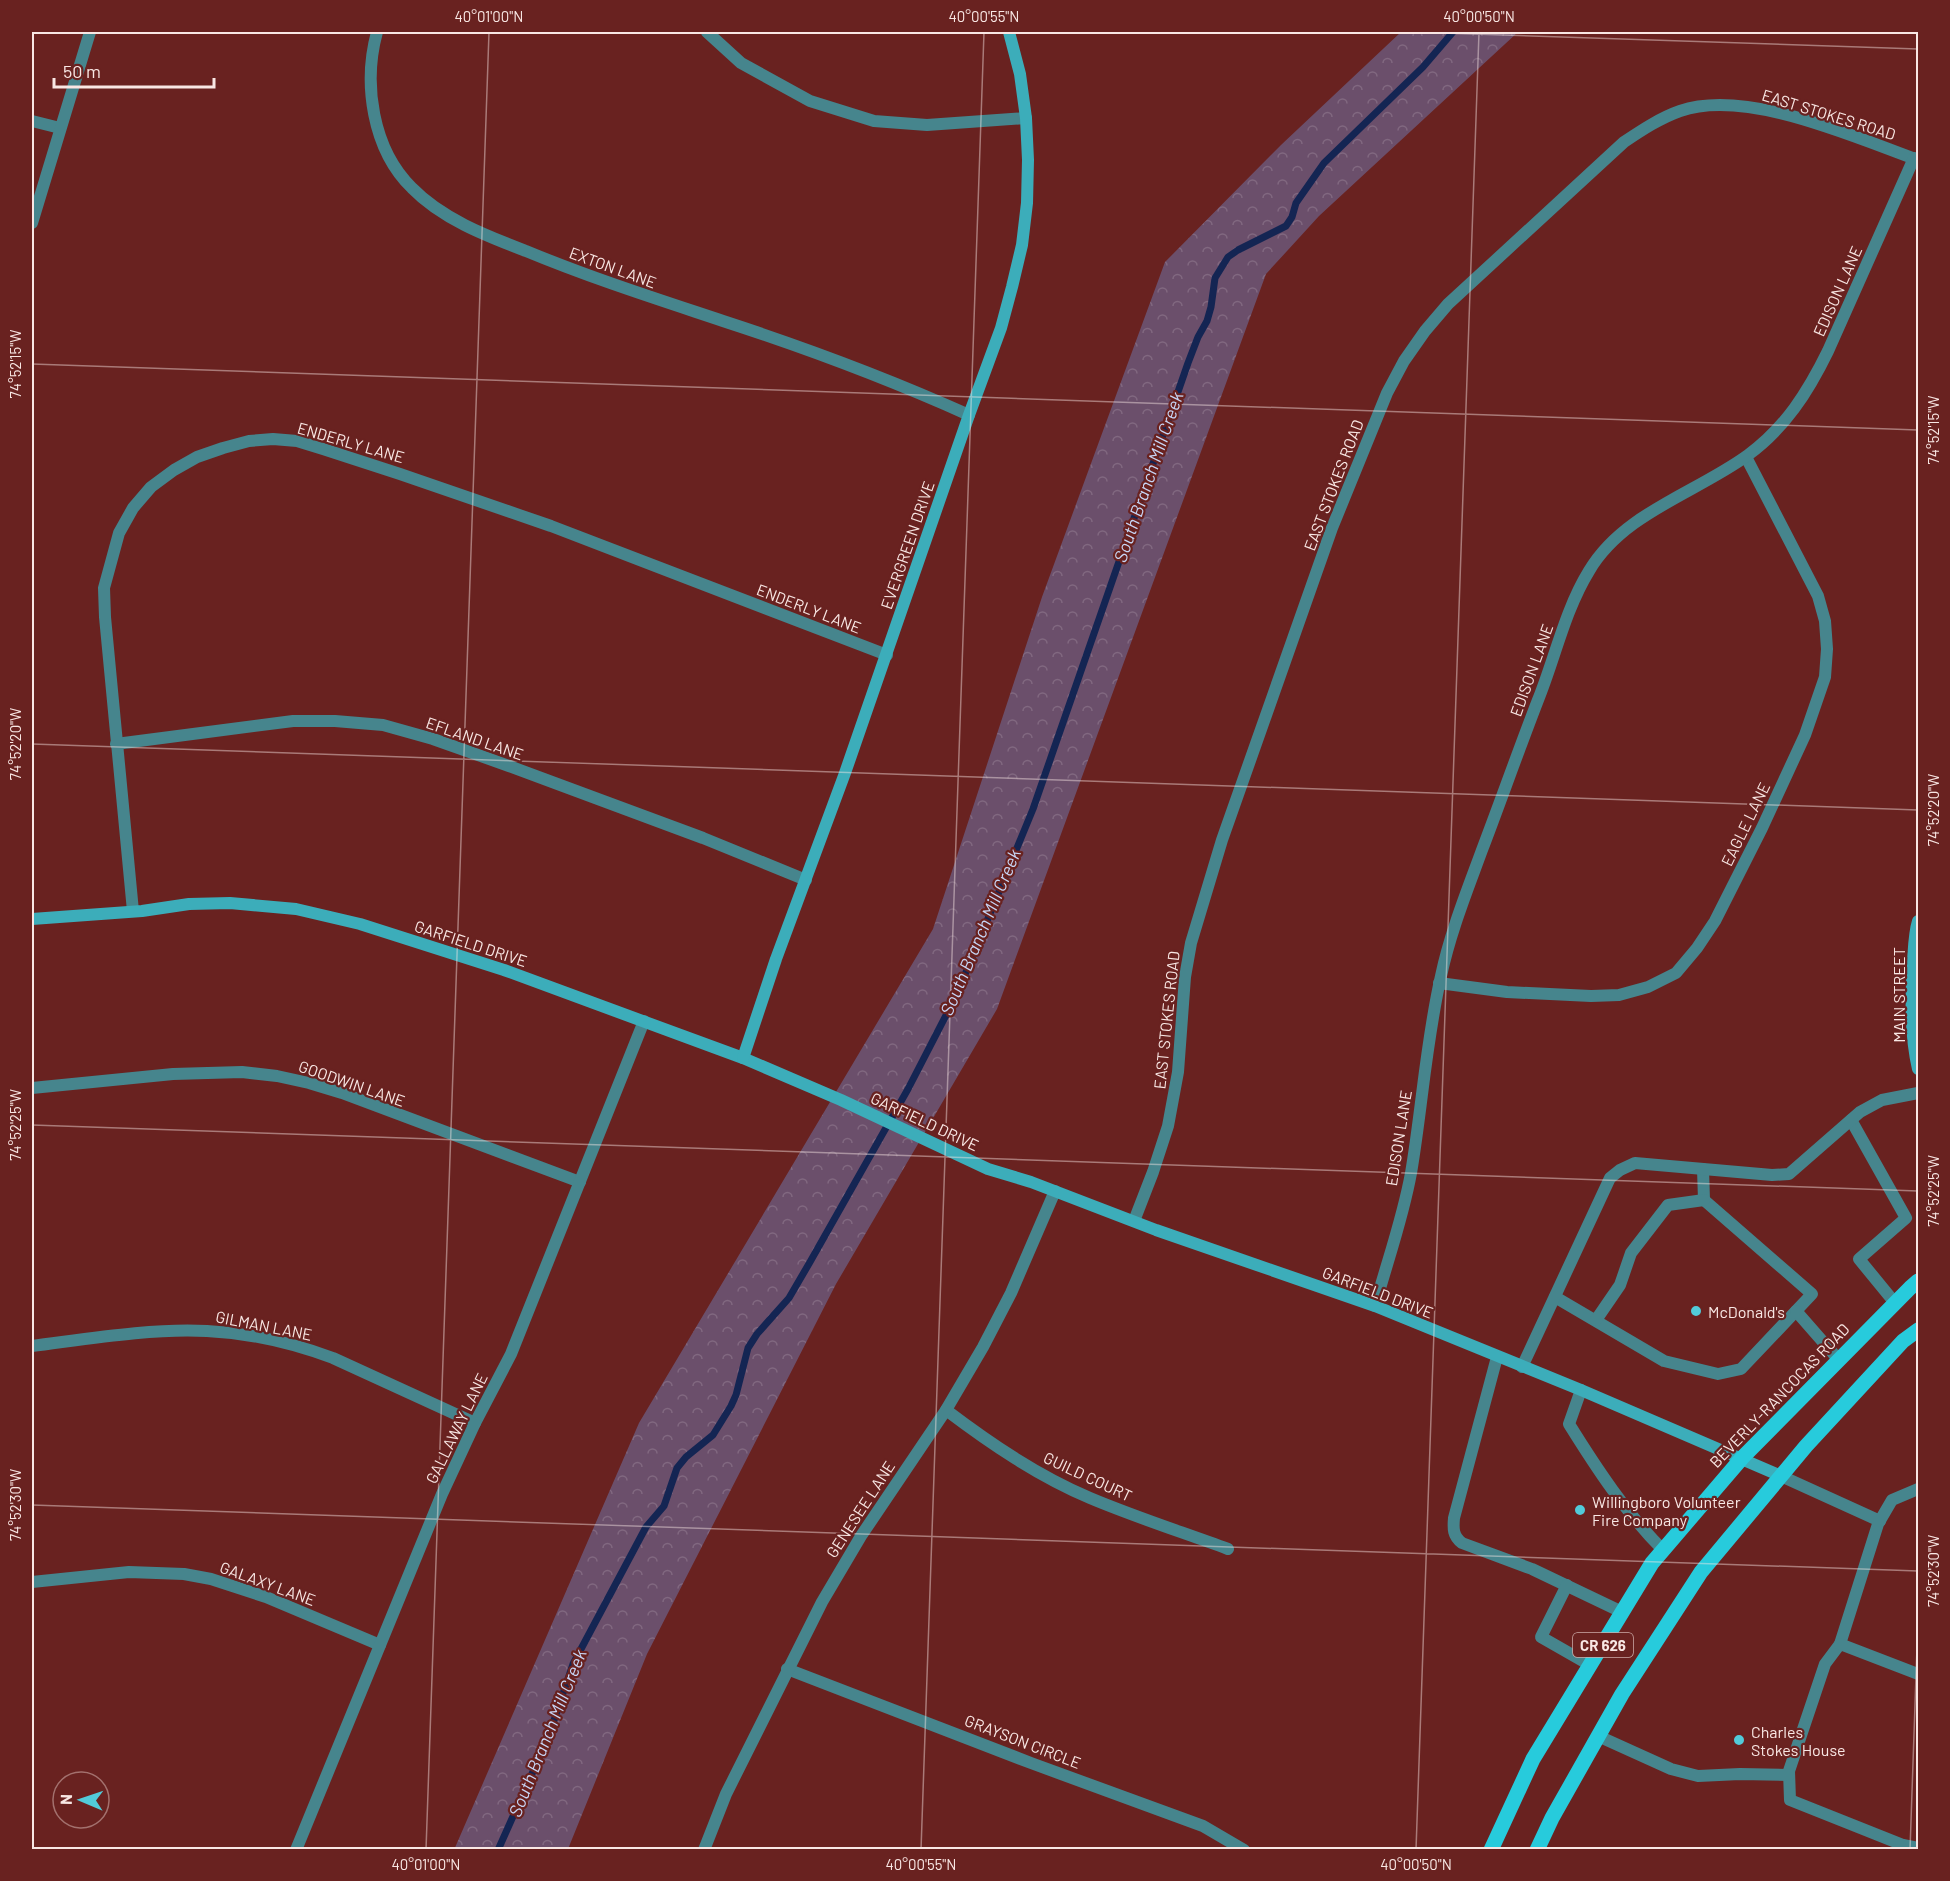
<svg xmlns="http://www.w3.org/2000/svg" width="1950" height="1881" viewBox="0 0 1950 1881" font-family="Barlow,sans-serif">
	<defs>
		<pattern id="forest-crowns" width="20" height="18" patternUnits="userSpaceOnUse" patternTransform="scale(1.5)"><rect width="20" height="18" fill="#6b4f6b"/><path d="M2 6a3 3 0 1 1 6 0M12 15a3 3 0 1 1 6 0" fill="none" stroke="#816880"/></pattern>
	</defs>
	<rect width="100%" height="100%" fill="#692220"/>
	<path fill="url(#forest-crowns)" d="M1401 32H1518L1319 216 1266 274 997 1009 836 1284 647 1654 568 1849 454 1850 639 1423 933 929 1042 597 1165 262 1281 145Z"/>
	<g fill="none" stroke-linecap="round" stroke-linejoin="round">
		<path stroke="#142553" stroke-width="7" d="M498 1850 548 1738 573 1664 646 1527 664 1506 677 1468 686 1457 713 1435 731 1406 736 1395 748 1348 757 1334 789 1298 810 1262 908 1089 957 994 1033 809 1188 363 1198 337 1207 321 1211 307 1215 278 1228 257 1238 250 1286 226 1292 217 1296 203 1324 163 1423 67 1453 32"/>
		<g stroke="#46858d" stroke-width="12">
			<path d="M1851 1120 1906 1218 1859 1259 1895 1303"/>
			<path d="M1555 1297 1664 1361 1718 1374 1741 1369 1812 1294 1704 1200 1703 1169"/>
			<path d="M1796 1311 1838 1359"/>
			<path d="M1596 1320 1620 1285 1631 1253 1668 1205 1704 1200"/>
			<path d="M1497 1357 1454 1518C1453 1529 1453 1536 1462 1543L1532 1569 1622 1612"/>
			<path d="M1522 1367 1610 1178 1620 1170 1635 1163 1772 1175 1789 1174 1860 1112 1882 1100 1918 1093"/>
			<path d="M1581 1390 1569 1424C1597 1469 1626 1513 1663 1550"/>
			<path d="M1781 1476 1880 1521"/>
			<path d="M1918 1489 1892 1500 1878 1524 1840 1644 1825 1664 1789 1771 1790 1800 1903 1845 1918 1848"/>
			<path d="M1567 1585 1541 1637 1590 1665"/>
			<path d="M1840 1644 1918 1674"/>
			<path d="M1598 1736 1671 1769 1698 1776 1740 1774 1789 1775"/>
		</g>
		<g stroke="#46858d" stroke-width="12">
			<path d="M377 32C363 83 372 149 412 188 442 219 487 236 526 251 591 278 657 299 723 321 806 348 889 379 969 415"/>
			<path d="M707 32 741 63 810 101 874 121 927 125 1026 118"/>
			<path d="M32 121 60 128"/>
			<path d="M32 223 90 32"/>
			<path d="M116 744 293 721H335L383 725 433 739 509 766 703 838 806 880"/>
			<path d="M133 911 105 617 104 588 119 533 133 508 151 487 174 470 197 457 223 448 249 441 273 439 297 441 323 449 400 474 551 526 887 655"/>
			<path d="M1439 983 1507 992 1591 996 1619 995 1648 987 1676 973 1697 948 1715 921 1762 828 1805 735 1825 677 1827 649 1825 621 1818 596 1746 457"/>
			<path d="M32 1088 173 1074 242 1072 277 1076 309 1083 342 1093 580 1182"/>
			<path d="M1134 1221 1153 1172 1168 1126 1178 1072 1185 977 1191 943 1222 840 1332 528 1387 393 1404 361 1425 331 1448 304 1624 142C1642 130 1660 118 1680 111 1746 88 1854 137 1918 160"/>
			<path d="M1375 1306C1387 1262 1403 1218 1411 1173 1422 1108 1426 1041 1441 976 1450 933 1467 891 1482 850 1501 800 1519 749 1538 700 1555 658 1565 610 1589 571 1623 513 1696 493 1748 455 1785 428 1808 392 1828 351L1914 158"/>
			<path d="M32 1346C87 1339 151 1328 207 1331 249 1333 293 1343 333 1358L475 1423"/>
			<path d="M946 1410C991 1444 1038 1476 1090 1498 1135 1517 1182 1532 1228 1549"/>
			<path d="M32 1582 129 1572 184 1574 211 1579 266 1597 380 1645"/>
			<path d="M787 1669 1031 1763 1203 1826 1244 1850"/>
			<path d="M296 1850 442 1494 475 1423 511 1354 644 1021"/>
			<path d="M704 1850 726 1794 822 1602 861 1536 946 1410 983 1347 1011 1293 1055 1191"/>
		</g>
		<g stroke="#3cadba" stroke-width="12">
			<path d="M32 919 142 911 189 904 230 903 296 909 360 924 504 970 743 1058 841 1100 988 1169 1031 1182 1156 1230 1375 1306 1581 1390 1781 1476"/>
			<path d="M1918 921C1914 934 1914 948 1913 962 1911 997 1910 1034 1918 1069"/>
			<path d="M743 1058 776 959 845 773 969 415 1001 328 1012 287 1022 245 1027 203 1028 160 1026 118 1020 74 1009 32"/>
		</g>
		<g stroke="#27cbdc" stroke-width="15">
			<path d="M1491 1850 1533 1759 1652 1563 1742 1458 1910 1288 1918 1281"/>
			<path d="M1537 1850 1552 1818 1622 1694 1701 1572 1806 1446 1903 1341 1918 1330"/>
		</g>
	</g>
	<path fill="none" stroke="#f9e7e4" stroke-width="1.5" stroke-opacity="0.45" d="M1411 32 1918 49M32 364 1918 430M32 744 1918 810M32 1125 1918 1191M32 1505 1918 1571M426 1850 489 32M921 1850 984 32M1416 1850 1479 32M1910 1850 1918 1618"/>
	<g fill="#52cbd9" stroke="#692220" stroke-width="2">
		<circle cx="1696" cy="1311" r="6"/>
		<circle cx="1580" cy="1510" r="6"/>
		<circle cx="1739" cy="1740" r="6"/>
	</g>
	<g text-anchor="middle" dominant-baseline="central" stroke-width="4.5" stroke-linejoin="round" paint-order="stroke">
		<rect fill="#692220" stroke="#ceaca9" stroke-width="1.5" x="1573" y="1633" width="60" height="24" rx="4.5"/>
		<g font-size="15" font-weight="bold" fill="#f9e7e4">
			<text x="1603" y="1645">CR 626</text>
		</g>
		<g font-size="16" fill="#f9e7e4" stroke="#692220">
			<text transform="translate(1829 114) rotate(17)">EAST STOKES ROAD</text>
			<text transform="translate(613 267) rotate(20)">EXTON LANE</text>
			<text transform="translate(1837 291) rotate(-66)">EDISON LANE</text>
			<text transform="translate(351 442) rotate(16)">ENDERLY LANE</text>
			<text transform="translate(1333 485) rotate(-69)">EAST STOKES ROAD</text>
			<text transform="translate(907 545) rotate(-71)">EVERGREEN DRIVE</text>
			<text transform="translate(809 608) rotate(21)">ENDERLY LANE</text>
			<text transform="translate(1531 670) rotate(-70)">EDISON LANE</text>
			<text transform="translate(475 738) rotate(19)">EFLAND LANE</text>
			<text transform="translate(1745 824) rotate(-64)">EAGLE LANE</text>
			<text transform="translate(471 943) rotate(18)">GARFIELD DRIVE</text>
			<text transform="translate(1898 995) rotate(-90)">MAIN STREET</text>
			<text transform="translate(1166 1020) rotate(-84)">EAST STOKES ROAD</text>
			<text transform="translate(352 1083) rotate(19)">GOODWIN LANE</text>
			<text transform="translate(925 1121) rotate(25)">GARFIELD DRIVE</text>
			<text transform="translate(1398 1138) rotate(-81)">EDISON LANE</text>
			<text transform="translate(1378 1292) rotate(21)">GARFIELD DRIVE</text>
			<text transform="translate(264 1325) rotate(11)">GILMAN LANE</text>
			<text transform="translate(1779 1395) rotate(-46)">BEVERLY-RANCOCAS ROAD</text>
			<text transform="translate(456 1428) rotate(-64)">GALLAWAY LANE</text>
			<text transform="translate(1088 1476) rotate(25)">GUILD COURT</text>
			<text transform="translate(860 1509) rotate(-57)">GENESEE LANE</text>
			<text transform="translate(268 1583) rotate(20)">GALAXY LANE</text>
			<text transform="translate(1023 1741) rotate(21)">GRAYSON CIRCLE</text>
		</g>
		<g font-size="16" fill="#f9e7e4" stroke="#692220" text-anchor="start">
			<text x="1708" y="1311">McDonald's</text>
			<text x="1592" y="1501">Willingboro Volunteer<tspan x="1592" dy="18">Fire Company</tspan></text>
			<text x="1751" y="1731">Charles<tspan x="1751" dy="18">Stokes House</tspan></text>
		</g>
		<g font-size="18" font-style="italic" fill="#c7d6f6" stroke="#692220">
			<text transform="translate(1148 477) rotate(-71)">South Branch Mill Creek</text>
			<text transform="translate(980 932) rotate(-67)">South Branch Mill Creek</text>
			<text transform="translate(547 1733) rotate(-68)">South Branch Mill Creek</text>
		</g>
	</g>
	<rect width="1950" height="1881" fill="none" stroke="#692220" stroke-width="66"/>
	<g transform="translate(81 1800) rotate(272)"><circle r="28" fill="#692220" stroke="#a3716e" stroke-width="1.5"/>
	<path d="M0-4.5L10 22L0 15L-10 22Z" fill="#52cbd9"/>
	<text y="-9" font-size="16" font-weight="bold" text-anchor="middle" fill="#f9e7e4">N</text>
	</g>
	<path d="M54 78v9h160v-9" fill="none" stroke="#f9e7e4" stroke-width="3"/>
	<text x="63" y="78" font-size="18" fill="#f9e7e4" stroke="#692220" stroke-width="4.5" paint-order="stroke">50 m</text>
	<rect x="33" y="33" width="1884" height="1815" fill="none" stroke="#f9e7e4" stroke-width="2"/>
	<g font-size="15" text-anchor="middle" fill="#f9e7e4">
		<text x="489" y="22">40°01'00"N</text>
		<text x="984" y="22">40°00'55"N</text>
		<text x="1479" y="22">40°00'50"N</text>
		<text transform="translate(16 364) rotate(-90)" y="5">74°52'15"W</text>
		<text transform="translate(1934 430) rotate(-90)" y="5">74°52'15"W</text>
		<text transform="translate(16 744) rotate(-90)" y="5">74°52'20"W</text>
		<text transform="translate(1934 810) rotate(-90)" y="5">74°52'20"W</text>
		<text transform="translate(16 1125) rotate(-90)" y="5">74°52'25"W</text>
		<text transform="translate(1934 1191) rotate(-90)" y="5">74°52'25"W</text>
		<text transform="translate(16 1505) rotate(-90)" y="5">74°52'30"W</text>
		<text transform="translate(1934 1571) rotate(-90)" y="5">74°52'30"W</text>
		<text x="426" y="1870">40°01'00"N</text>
		<text x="921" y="1870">40°00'55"N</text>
		<text x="1416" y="1870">40°00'50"N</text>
	</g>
</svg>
